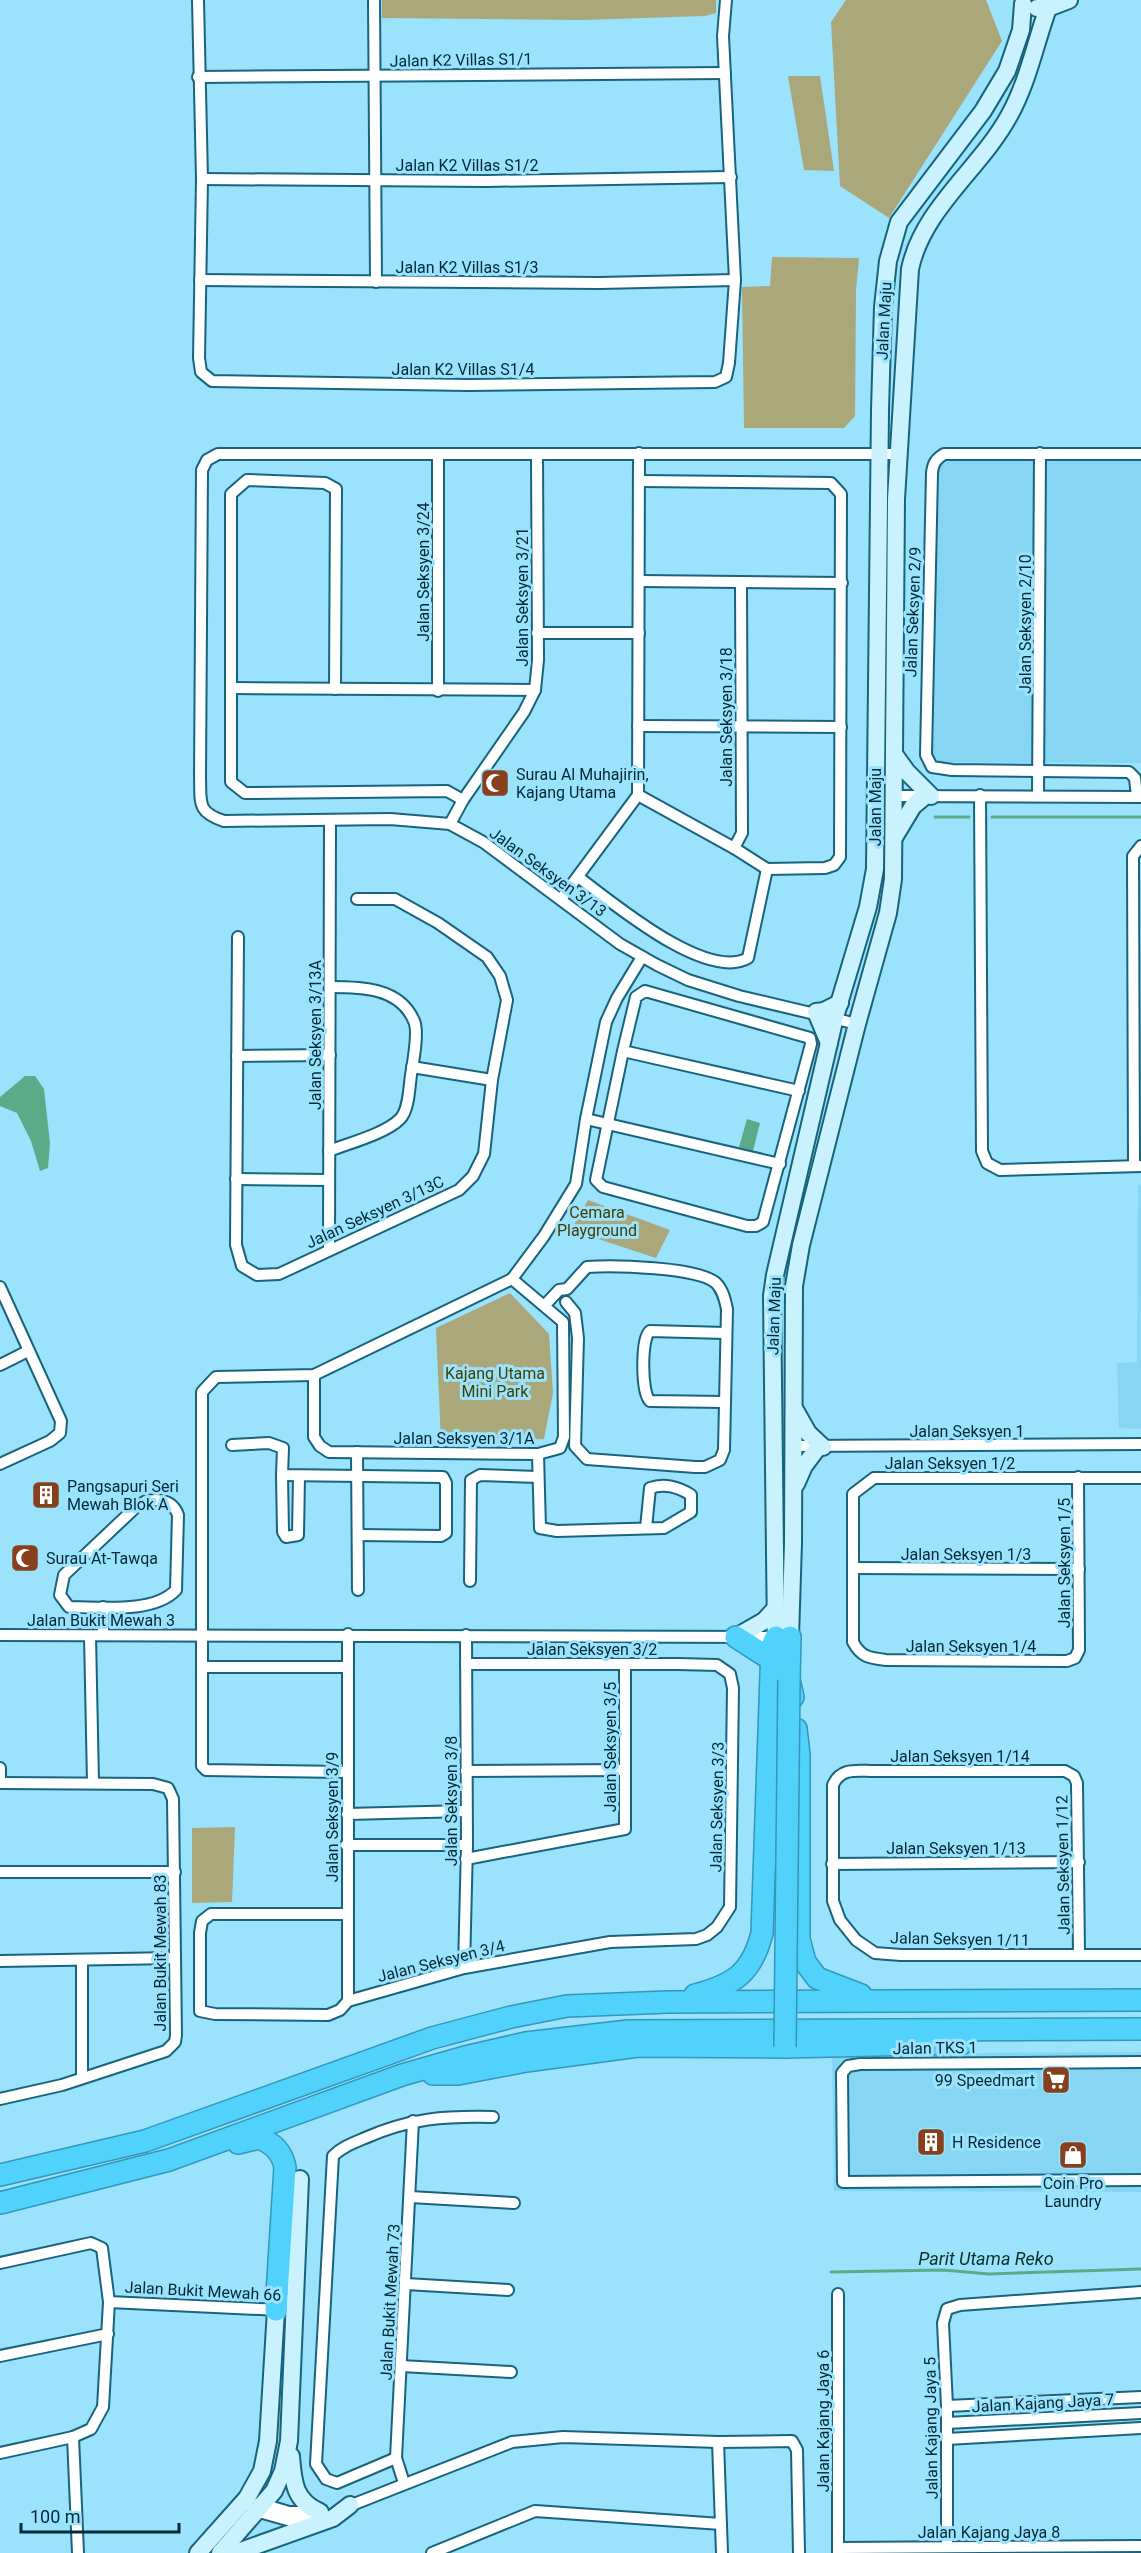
<svg xmlns="http://www.w3.org/2000/svg" width="1141" height="2553" viewBox="0 0 1141 2553" font-family="Roboto,sans-serif">
	<rect width="100%" height="100%" fill="#9be2fd"/>
	<g fill="#86d6f3">
		<path d="M1141 456V763L935 762 930 753 935 473 938 464 944 458Z"/>
		<path d="M1138 1185 1141 1186V1429L1119 1428 1117 1363 1137 1362Z"/>
		<path d="M1141 2052V2192L834 2191 832 2054Z"/>
	</g>
	<g fill="#aaa77a">
		<path d="M382 0H716V13L705 16 582 20 382 18Z"/>
		<path d="M846 0H986L1002 41 889 218 840 186 831 22Z"/>
		<path d="M788 76H820L834 171 804 170Z"/>
		<path d="M772 257 859 258 856 290 855 416 844 428H744L742 287 770 286Z"/>
		<path d="M588 1200 670 1230 656 1258 571 1230Z"/>
		<path d="M510 1293 549 1334 553 1393 544 1439 441 1442 436 1328Z"/>
		<path d="M235 1827 232 1902 192 1903V1828Z"/>
	</g>
	<g fill="#5aac89">
		<path d="M25 1076H35L44 1089 50 1143 48 1168 40 1171 31 1141 17 1113 0 1106V1097Z"/>
		<path d="M747 1119 760 1123 753 1151 739 1147Z"/>
	</g>
	<g fill="none" stroke-linecap="round" stroke-linejoin="round">
		<g stroke="#5aac89" stroke-width="3">
			<path d="M935 817H969"/>
			<path d="M992 817H1141"/>
			<path d="M831 2272 943 2270 989 2274 1141 2269"/>
		</g>
		<g stroke="#17647c" stroke-width="14">
			<g id="street">
				<path d="M198 0 202 179 199 358 201 372 212 381 469 385 715 382 726 377 729 363 735 280 723 36 726 0"/>
				<path d="M374 0 376 282"/>
				<path d="M198 77 725 73"/>
				<path d="M202 179 487 181 731 177"/>
				<path d="M200 280 599 283 735 280"/>
				<path d="M438 454V691"/>
				<path d="M640 581 842 583"/>
				<path d="M537 633H639"/>
				<path d="M232 688 535 690"/>
				<path d="M335 689 336 489 325 483 247 480 231 494V782L245 793 447 791 463 800"/>
				<path d="M638 726 841 727"/>
				<path d="M638 795 734 848 767 869 825 868 834 865 840 857 841 494 831 483 640 481"/>
				<path d="M980 795 982 1151 987 1163 1000 1170 1141 1166"/>
				<path d="M894 796 1141 797"/>
				<path d="M1038 796 1040 453"/>
				<path d="M1137 797 1135 778 1129 772 952 770 932 767 926 755 932 473C933 463 936 459 944 454H1141"/>
				<path d="M450 824 463 800 524 712 535 690 538 660 537 454"/>
				<path d="M734 848 742 833 741 583"/>
				<path d="M578 877C612 902 706 982 748 958L767 869"/>
				<path d="M561 899 638 795 639 453"/>
				<path d="M238 937 236 1245 242 1266 257 1275 279 1274 459 1190 473 1176 484 1154 492 1080 507 1000 500 976 487 957 438 923 395 899H357"/>
				<path d="M857 1024 739 996 688 980 657 965 620 944 483 842 450 824 390 819 224 821C196 812 201 802 200 776L202 470 207 460 218 454H899"/>
				<path d="M623 1051 636 997 645 991 810 1038 811 1044 763 1222 756 1226H747L603 1187 596 1180 623 1051 799 1091"/>
				<path d="M237 1056 330 1055"/>
				<path d="M412 1067 492 1080"/>
				<path d="M586 1119 780 1164"/>
				<path d="M329 1151C349 1143 385 1134 400 1119 409 1110 409 1088 411 1075 413 1063 419 1031 414 1021 400 987 360 987 330 987"/>
				<path d="M1134 1166 1133 856 1141 846"/>
				<path d="M236 1179 329 1180"/>
				<path d="M329 1249 330 820"/>
				<path d="M0 1287 61 1421 60 1433 50 1441 0 1464"/>
				<path d="M545 1305 559 1290 567 1289 587 1267C612 1265 698 1267 716 1283 723 1290 725 1300 727 1309L724 1450 720 1460 705 1467H695L587 1459 575 1446 578 1338 575 1313 566 1302"/>
				<path d="M0 1365 28 1351"/>
				<path d="M314 1375V1437L320 1446 329 1452 538 1454 560 1448 564 1437 563 1322 512 1279"/>
				<path d="M724 1402 650 1401C641 1393 641 1337 650 1331L726 1333"/>
				<path d="M232 1445 269 1443 283 1448 282 1475 443 1477 446 1483V1533L441 1536 358 1535"/>
				<path d="M794 1446 1141 1444"/>
				<path d="M357 1452 358 1590"/>
				<path d="M538 1454 540 1528 557 1531 664 1528 691 1512V1495C679 1487 664 1483 650 1488L646 1528"/>
				<path d="M282 1475 283 1532 286 1537 298 1535 299 1476"/>
				<path d="M1078 1477 1079 1650 1075 1658 1067 1661 886 1660C869 1658 861 1657 853 1642V1494L874 1478H1141"/>
				<path d="M156 1500C167 1501 174 1504 178 1515L176 1590C153 1614 100 1607 69 1607L60 1595 64 1575 136 1507 146 1501Z"/>
				<path d="M853 1568 1079 1569"/>
				<path d="M470 1581 471 1480 480 1475 538 1477"/>
				<path d="M103 1607V1635"/>
				<path d="M348 1634V2001"/>
				<path d="M0 1635 778 1637"/>
				<path d="M90 1636 93 1782"/>
				<path d="M202 1667H348"/>
				<path d="M0 1768V1783"/>
				<path d="M466 1771 624 1770"/>
				<path d="M347 1772 206 1770 202 1766V1392L216 1377 314 1375 512 1279 544 1236 576 1184 586 1119 606 1022 617 998 642 957"/>
				<path d="M0 1783 153 1784 168 1788 173 1799 176 2035 175 2042 166 2051 62 2085 0 2099"/>
				<path d="M347 1814 466 1811"/>
				<path d="M346 1845H467"/>
				<path d="M466 1859 625 1829V1664"/>
				<path d="M832 1864 1079 1862"/>
				<path d="M0 1872H175"/>
				<path d="M347 1914H211L202 1921 200 1933V2011L215 2014 328 2015 340 2010 348 2001 464 1968 610 1942 696 1939 707 1935 717 1927 730 1907 733 1688 730 1674 717 1665 678 1664H466"/>
				<path d="M1079 1955 1077 1783 1074 1776 1065 1771H874C857 1771 841 1767 833 1785V1901L840 1920 856 1940 875 1953 901 1955H1141"/>
				<path d="M0 1961 175 1958"/>
				<path d="M464 1968 467 1845 466 1635"/>
				<path d="M1141 2062 860 2064 848 2066 842 2073 843 2182 1141 2180"/>
				<path d="M82 2078V1960"/>
				<path d="M410 2197 514 2203"/>
				<path d="M0 2263 91 2243 102 2248 109 2302 103 2407 91 2429 73 2437 0 2453"/>
				<path d="M406 2284 508 2290"/>
				<path d="M109 2302 280 2310"/>
				<path d="M0 2356 108 2334"/>
				<path d="M401 2366 511 2372"/>
				<path d="M947 2406 1141 2397"/>
				<path d="M947 2423 1141 2413"/>
				<path d="M73 2437 78 2553"/>
				<path d="M947 2439 1141 2428"/>
				<path d="M718 2442 722 2553"/>
				<path d="M396 2458 337 2483 326 2479 316 2464 333 2156C342 2147 353 2143 365 2138 410 2118 445 2116 493 2117"/>
				<path d="M404 2483 396 2458 413 2121"/>
				<path d="M259 2503 289 2512H320"/>
				<path d="M344 2508 512 2442 563 2437 718 2442 792 2441 797 2450 799 2553"/>
				<path d="M252 2510 291 2521 313 2520"/>
				<path d="M947 2547V2406L943 2323 947 2309 960 2305 1141 2292"/>
				<path d="M838 2548 1141 2546"/>
				<path d="M432 2553 535 2511 721 2524"/>
				<path d="M838 2553V2294"/>
			</g>
		</g>
		<g stroke="#17647c" stroke-width="20">
			<g id="secondary">
				<path d="M1037 8H1048L1069 0"/>
				<path d="M894 754 907 772 931 796"/>
				<path d="M895 836 913 806 925 796"/>
				<path d="M829 1043 816 1012 824 1011 840 1003"/>
				<path d="M795 1410 808 1433 823 1447"/>
				<path d="M796 1484 804 1466 819 1446"/>
				<path d="M736 1637 764 1621 776 1608"/>
				<path d="M776 1637 772 1296 775 1275 835 1017 868 907 875 869 880 410 883 307 888 261 899 222 983 111 1007 71 1021 30 1023 4"/>
				<path d="M790 1637 793 1543 794 1286 801 1245 857 1024 888 913 893 879 896 499 910 269C923 208 980 169 1009 116 1028 82 1035 44 1048 8"/>
				<path d="M291 2456C293 2482 294 2501 320 2512"/>
				<path d="M198 2553 247 2498 262 2471 268 2441 276 2310"/>
				<path d="M220 2553 274 2491 283 2471 289 2441 300 2179"/>
				<path d="M235 2553 333 2518 350 2505"/>
			</g>
		</g>
		<g stroke="#3497b8" stroke-width="24">
			<g id="highway">
				<path d="M736 1637 772 1660"/>
				<path d="M790 1637 789 1680 793 1697"/>
				<path d="M796 1729 799 1755V1939L805 1962 817 1978 861 1995"/>
				<path d="M695 1995C734 1985 752 1973 762 1933L772 1646 776 1637"/>
				<path d="M433 2074H458L526 2061 638 2046 785 2047 963 2043"/>
				<path d="M238 2143 259 2138C273 2143 282 2152 285 2167L276 2310"/>
				<path d="M0 2175 145 2141 432 2038 511 2017 567 2006 668 2002 1141 2000"/>
				<path d="M0 2203 169 2160 402 2075 465 2057 526 2043 628 2031 1141 2029"/>
			</g>
		</g>
		<use href="#street" stroke="#fff" stroke-width="10"/>
		<use href="#secondary" stroke="#caf2fe" stroke-width="16"/>
		<use href="#highway" stroke="#50d2fd" stroke-width="21"/>
		<g stroke="#3497b8" stroke-width="24" stroke-linecap="butt">
			<path id="highway-bridge" d="M785 2047 789 1680"/>
		</g>
		<use href="#highway-bridge" stroke="#50d2fd" stroke-width="21"/>
	</g>
	<defs>
		<g id="mosque-square" transform="scale(1.5)"><rect x="-9" y="-9" width="18" height="18" rx="4" fill="#87401e" stroke="#9be2fd"/><path d="M3.5-4.9A6 6 0 1 0 3.5 4.9A5 5 0 1 1 3.5-4.9Z" fill="#fff"/></g>
		<g id="building-square" transform="scale(1.5)"><rect x="-9" y="-9" width="18" height="18" rx="4" fill="#87401e" stroke="#9be2fd"/><path d="M-4-6H4V6H1V3H-1V6H-4ZM-2.5-4.3h1.7v1.8h-1.7ZM.8-4.3h1.7v1.8H.8ZM-2.5-1h1.7V.8h-1.7ZM.8-1h1.7V.8H.8Z" fill="#fff"/></g>
		<g id="supermarket-square" transform="scale(1.5)"><rect x="-9" y="-9" width="18" height="18" rx="4" fill="#87401e" stroke="#9be2fd"/><path d="M-6-5.5h2.5l.6 2H6L4.5 2H-2.5L-4.4-4H-6ZM-1.5 3.2a1.3 1.3 0 1 0 .1 0ZM3 3.2a1.3 1.3 0 1 0 .1 0Z" fill="#fff"/></g>
		<g id="shop-square" transform="scale(1.5)"><rect x="-9" y="-9" width="18" height="18" rx="4" fill="#87401e" stroke="#9be2fd"/><path d="M-5-2.5h2.3a2.7 3.5 0 0 1 5.4 0H5L5.5 6h-11ZM-1.5-2.5h3a1.5 2.3 0 0 0-3 0Z" fill="#fff"/></g>
	</defs>
	<g fill-rule="evenodd">
		<use href="#mosque-square" x="495" y="783"/>
		<use href="#building-square" x="46" y="1495"/>
		<use href="#mosque-square" x="25" y="1558"/>
		<use href="#supermarket-square" x="1056" y="2080"/>
		<use href="#building-square" x="931" y="2142"/>
		<use href="#shop-square" x="1073" y="2155"/>
	</g>
	<g text-anchor="middle" dominant-baseline="central" stroke-width="6" stroke-linejoin="round" paint-order="stroke">
		<g font-size="16" fill="#002a37" stroke="#9be2fd">
			<text transform="translate(461 60) rotate(-1)">Jalan K2 Villas S1/1</text>
			<text x="467" y="165">Jalan K2 Villas S1/2</text>
			<text x="467" y="267">Jalan K2 Villas S1/3</text>
			<text transform="translate(884 321) rotate(-87)">Jalan Maju</text>
			<text x="463" y="369">Jalan K2 Villas S1/4</text>
			<text transform="translate(423 572) rotate(-90)">Jalan Seksyen 3/24</text>
			<text transform="translate(522 597) rotate(-90)">Jalan Seksyen 3/21</text>
			<text transform="translate(913 612) rotate(-88)">Jalan Seksyen 2/9</text>
			<text transform="translate(1025 624) rotate(-90)">Jalan Seksyen 2/10</text>
			<text transform="translate(726 717) rotate(-90)">Jalan Seksyen 3/18</text>
			<text transform="translate(875 807) rotate(-90)">Jalan Maju</text>
			<text transform="translate(548 872) rotate(36)">Jalan Seksyen 3/13</text>
			<text transform="translate(315 1035) rotate(-90)">Jalan Seksyen 3/13A</text>
			<text transform="translate(375 1212) rotate(-25)">Jalan Seksyen 3/13C</text>
			<text transform="translate(774 1316) rotate(-88)">Jalan Maju</text>
			<text x="967" y="1431">Jalan Seksyen 1</text>
			<text x="464" y="1438">Jalan Seksyen 3/1A</text>
			<text x="950" y="1463">Jalan Seksyen 1/2</text>
			<text x="966" y="1554">Jalan Seksyen 1/3</text>
			<text transform="translate(1064 1563) rotate(-90)">Jalan Seksyen 1/5</text>
			<text x="101" y="1620">Jalan Bukit Mewah 3</text>
			<text x="971" y="1646">Jalan Seksyen 1/4</text>
			<text x="592" y="1649">Jalan Seksyen 3/2</text>
			<text transform="translate(610 1747) rotate(-90)">Jalan Seksyen 3/5</text>
			<text x="960" y="1756">Jalan Seksyen 1/14</text>
			<text transform="translate(451 1801) rotate(-90)">Jalan Seksyen 3/8</text>
			<text transform="translate(717 1807) rotate(-89)">Jalan Seksyen 3/3</text>
			<text transform="translate(332 1817) rotate(-90)">Jalan Seksyen 3/9</text>
			<text x="956" y="1848">Jalan Seksyen 1/13</text>
			<text transform="translate(1063 1865) rotate(-91)">Jalan Seksyen 1/12</text>
			<text transform="translate(960 1939) rotate(1)">Jalan Seksyen 1/11</text>
			<text transform="translate(160 1953) rotate(-90)">Jalan Bukit Mewah 83</text>
			<text transform="translate(441 1961) rotate(-14)">Jalan Seksyen 3/4</text>
			<text transform="translate(935 2048) rotate(-1)">Jalan TKS 1</text>
			<text transform="translate(203 2291) rotate(3)">Jalan Bukit Mewah 66</text>
			<text transform="translate(390 2302) rotate(-87)">Jalan Bukit Mewah 73</text>
			<text transform="translate(1043 2403) rotate(-3)">Jalan Kajang Jaya 7</text>
			<text transform="translate(823 2421) rotate(-90)">Jalan Kajang Jaya 6</text>
			<text transform="translate(931 2428) rotate(-91)">Jalan Kajang Jaya 5</text>
			<text x="989" y="2532">Jalan Kajang Jaya 8</text>
		</g>
		<g font-size="16" fill="#002a37" stroke="#9be2fd" text-anchor="start">
			<text x="516" y="774">Surau Al Muhajirin,<tspan x="516" dy="18">Kajang Utama</tspan></text>
			<text x="67" y="1486">Pangsapuri Seri<tspan x="67" dy="18">Mewah Blok A</tspan></text>
			<text x="46" y="1558">Surau At-Tawqa</text>
			<text x="1035" y="2080" text-anchor="end">99 Speedmart</text>
			<text x="952" y="2142">H Residence</text>
			<text x="1073" y="2183" text-anchor="middle">Coin Pro<tspan x="1073" dy="18">Laundry</tspan></text>
		</g>
		<g font-size="16" fill="#443e00" stroke="#9be2fd">
			<text x="597" y="1212">Cemara<tspan x="597" dy="18">Playground</tspan></text>
			<text x="495" y="1373">Kajang Utama<tspan x="495" dy="18">Mini Park</tspan></text>
		</g>
		<g font-size="18" font-style="italic" fill="#0b3122" stroke="#9be2fd">
			<text x="986" y="2258">Parit Utama Reko</text>
		</g>
	</g>
	<path d="M21 2523v9h158v-9" fill="none" stroke="#002a37" stroke-width="3"/>
	<text x="30" y="2523" font-size="18" fill="#002a37" stroke="#9be2fd" stroke-width="4.5" paint-order="stroke">100 m</text>
</svg>
